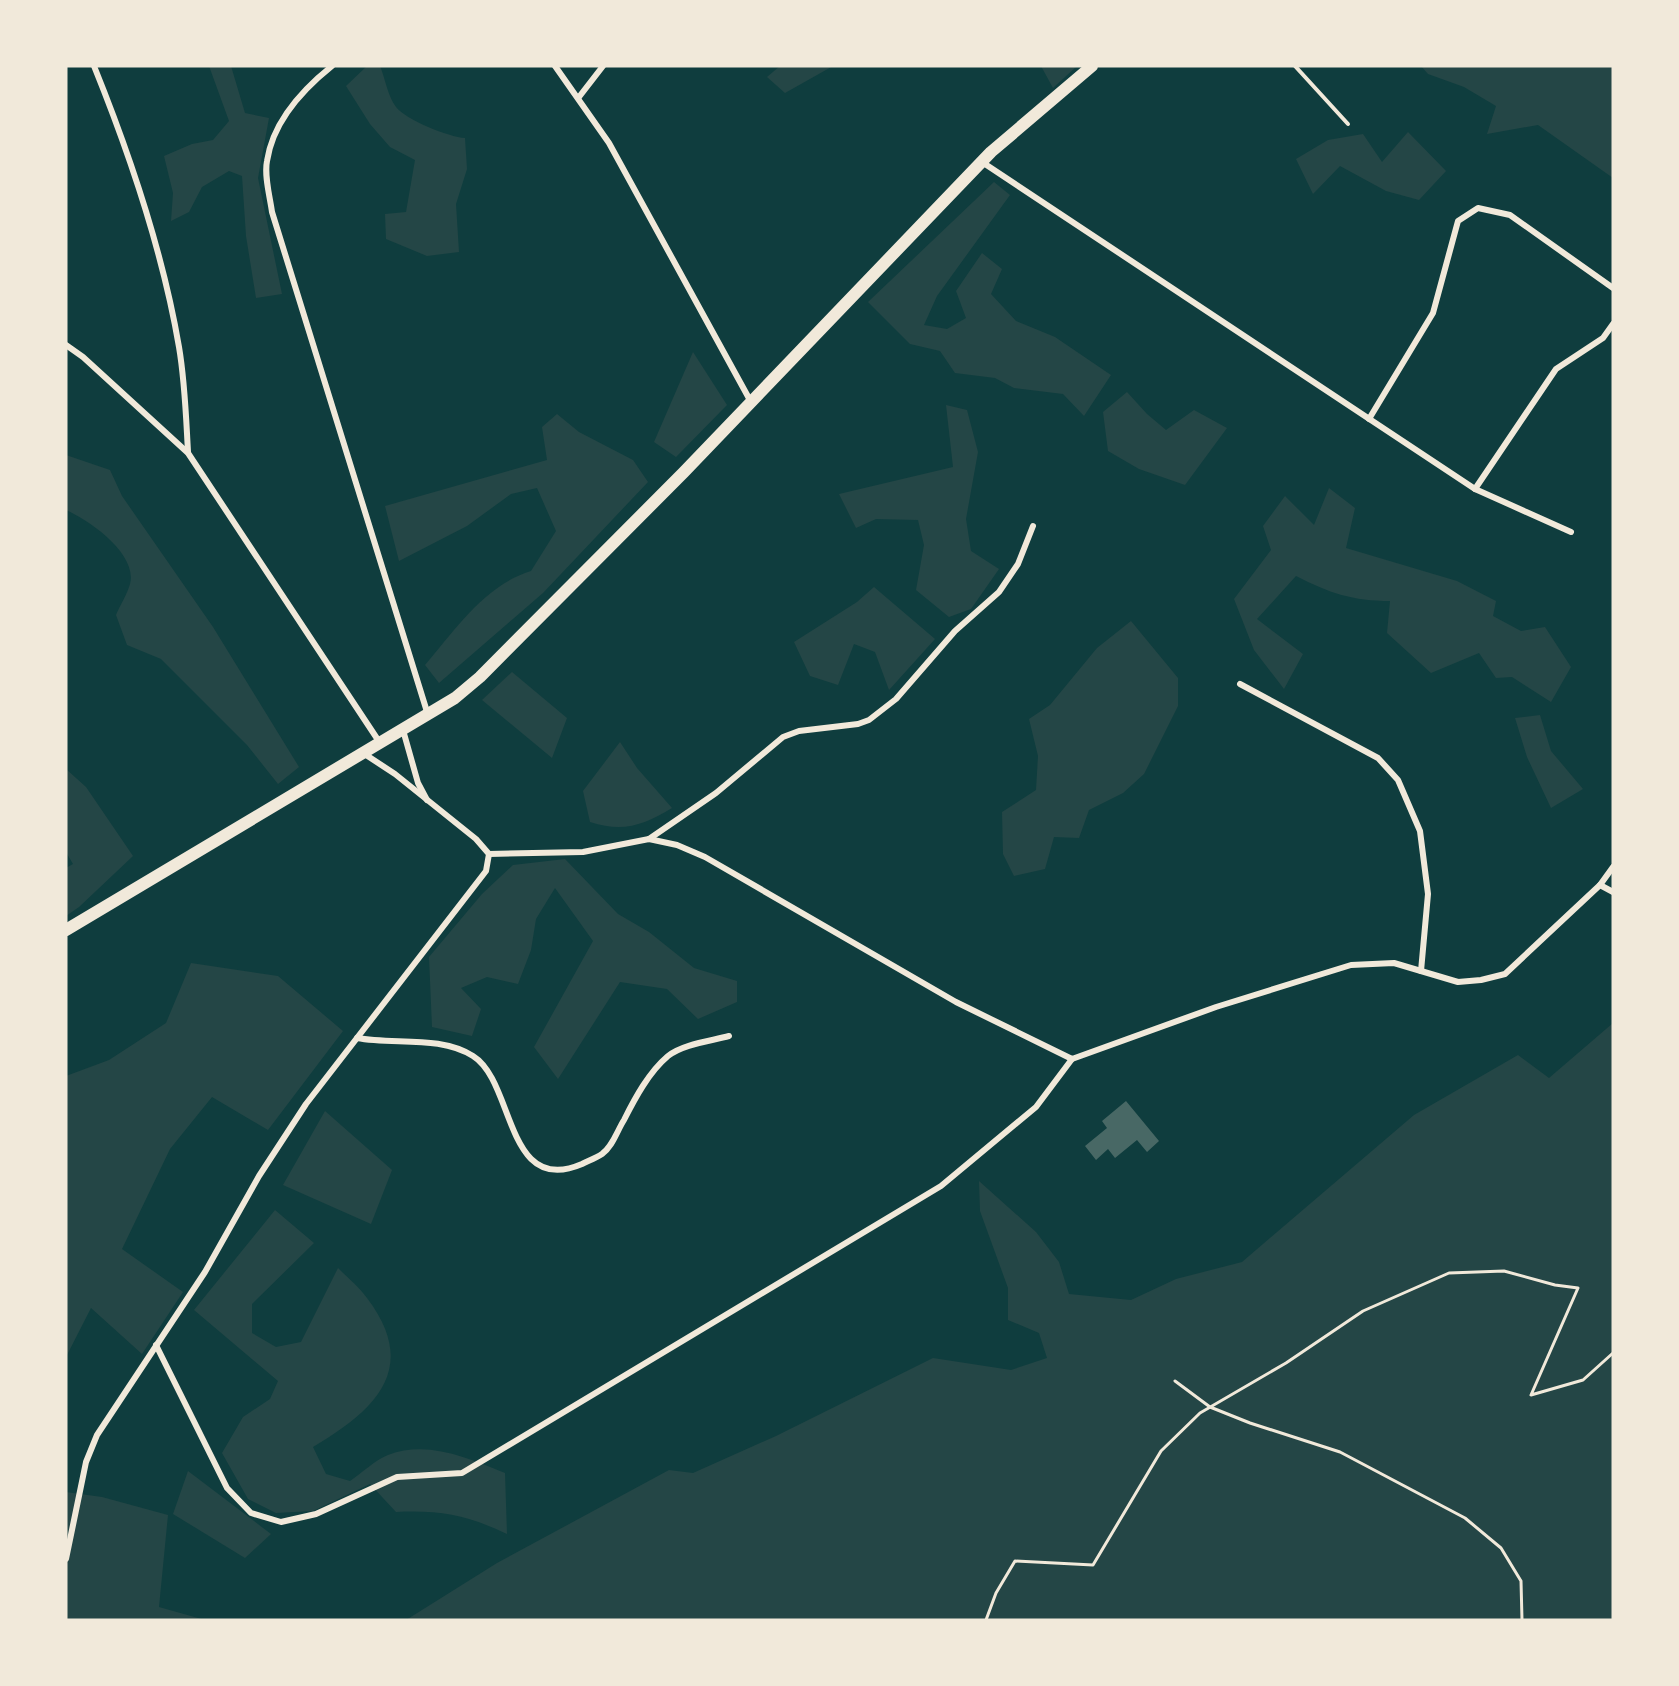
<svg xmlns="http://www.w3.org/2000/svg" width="1679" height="1686" viewBox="0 0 1679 1686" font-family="Manrope,sans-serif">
	<rect width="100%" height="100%" fill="#0f3d3e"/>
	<g fill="#244646">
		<path d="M209 66H231L245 113 269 118 258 178 282 294 256 298 246 236 242 176 229 171 202 187 189 212 171 221 173 193 164 156 192 144 213 140 229 121Z"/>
		<path d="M367 66H380C385 78 388 97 396 107 406 120 449 137 465 138L467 169 456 204 459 252 427 256 386 239 385 214 406 212 415 160 390 147 370 124 346 86Z"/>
		<path d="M780 66H833L785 93 767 77Z"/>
		<path d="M1041 66H1077L1053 88Z"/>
		<path d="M1421 66H1613V178L1538 125 1487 134 1496 106 1464 87 1428 74Z"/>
		<path d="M1408 132 1446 171 1419 200 1386 191 1340 166 1313 194 1296 159 1328 140 1363 134 1382 162Z"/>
		<path d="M994 182 1010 195 937 296 924 325 947 329 966 318 956 291 982 253 1002 269 991 294 1016 321 1055 337 1111 375 1084 416 1063 394 1014 388 995 378 955 373 940 351 910 344 868 302Z"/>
		<path d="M693 352 727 405 676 457 654 442Z"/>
		<path d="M1127 392 1147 414 1166 430 1194 410 1227 428 1185 485 1139 469 1108 451 1103 412Z"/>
		<path d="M946 405 967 410 978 452 966 519 971 551 999 569 971 609 949 617 916 590 924 545 918 520 876 519 856 528 839 494 953 467Z"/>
		<path d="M557 414 579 432 633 460 648 482 543 593 439 683 425 665C455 630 485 585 531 571L556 531 537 488 511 494 467 526 399 561 385 506 547 460 542 427Z"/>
		<path d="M66 455 110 470 122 496 213 627 299 767 278 784 247 745 161 659 127 645 116 615C120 605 127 595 130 584 138 554 89 520 66 510Z"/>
		<path d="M1329 488 1355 508 1346 548 1457 581 1496 601 1493 616 1521 631 1545 627 1571 667 1551 702 1512 677 1496 678 1479 653 1431 673 1387 633 1390 601C1353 601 1329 593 1296 576L1257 619 1303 654 1284 689 1254 650 1234 599 1271 550 1263 526 1285 496 1314 525Z"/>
		<path d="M874 587 935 639 889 690 875 652 854 644 838 685 810 676 794 642 857 602Z"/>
		<path d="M1131 621 1178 678V706L1144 774 1123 793 1089 810 1079 838 1054 837 1045 869 1014 876 1003 854 1002 812 1036 790 1038 756 1029 719 1050 705 1097 648Z"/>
		<path d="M512 672 567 718 552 758 482 700Z"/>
		<path d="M1540 715 1551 751 1583 789 1551 808 1527 757 1515 718Z"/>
		<path d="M620 742 637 768 672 808C643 825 624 833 590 822L583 791Z"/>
		<path d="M66 769 86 787 133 856 79 907 66 916V868L73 864 66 852Z"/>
		<path d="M565 859 618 914 649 932 694 968 737 981V1002L698 1019 667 989 620 982 558 1079 534 1047 593 941 555 888 536 919 531 950 518 984 487 977 461 988 481 1009 472 1036 432 1027 429 957 482 894 513 865Z"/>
		<path d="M191 963 278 976 343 1031 268 1130 212 1097 170 1149 122 1249 183 1292 142 1354 91 1308 66 1357V1076L109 1060 166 1023Z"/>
		<path d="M1613 1023V1620H406L497 1563 669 1470 693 1473 776 1436 933 1358 1011 1370 1047 1358 1039 1333 1008 1320V1288L980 1211 979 1181 1036 1232 1059 1262 1069 1294 1131 1300 1176 1279 1242 1262 1414 1115 1518 1055 1549 1078Z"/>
		<path d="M325 1111 392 1170 371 1224 283 1185Z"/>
		<path d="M275 1210 314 1243 252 1304V1333L276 1347 301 1342 338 1268C348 1278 359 1287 367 1298 421 1369 374 1411 313 1447L326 1474 350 1481C362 1473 375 1460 388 1455 428 1440 467 1458 505 1473L507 1534C467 1515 440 1510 396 1512L370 1484 313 1511 276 1513 248 1499 222 1453 243 1417 270 1399 278 1381 194 1310Z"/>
		<path d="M188 1471 271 1534 245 1558 173 1514Z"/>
		<path d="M66 1492 102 1497 168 1515 159 1607 205 1620H66Z"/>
	</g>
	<path fill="#486865" d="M1126 1101 1159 1141 1147 1152 1137 1140 1115 1158 1108 1149 1096 1160 1085 1146 1107 1128 1102 1121Z"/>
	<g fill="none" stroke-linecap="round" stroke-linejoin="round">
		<g stroke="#f1e9da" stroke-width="3">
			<path d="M1175 1381 1210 1407 1250 1423 1340 1452 1465 1518 1501 1548 1521 1581 1522 1620"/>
			<path d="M986 1620 996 1593 1015 1561 1093 1565 1161 1451 1200 1413 1286 1363 1363 1311 1449 1273 1504 1271 1555 1285 1578 1288 1531 1395 1583 1380 1613 1353"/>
		</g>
		<path stroke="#f1e9da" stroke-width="4" d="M1295 66 1348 124"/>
		<g stroke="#f1e9da" stroke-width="6">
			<path d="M94 66C130 155 163 253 179 347 185 382 186 417 188 452"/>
			<path d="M332 66C302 90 273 121 267 161 264 176 270 197 272 212L428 715"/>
			<path d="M555 66 609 143 751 402"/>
			<path d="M579 97 603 66"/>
			<path d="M982 162 1475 489 1571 532"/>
			<path d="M66 345 83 357 188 453 380 743"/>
			<path d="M1369 419 1433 313 1458 221 1478 208 1510 215 1613 288"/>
			<path d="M1475 489 1556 369 1603 338 1613 324"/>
			<path d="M1240 684 1378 758 1398 780 1420 831 1428 894 1421 971"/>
			<path d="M403 730 418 783 427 800"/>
			<path d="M649 839 716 793 783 737 799 731 858 724 869 720 896 699 955 631 999 592 1018 564 1033 526"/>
			<path d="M489 854 583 852 649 839 677 845 705 857 956 1002 1072 1059 1216 1007 1351 965 1394 963 1458 982 1481 980 1505 974 1600 885 1613 867"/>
			<path d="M1600 885 1613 892"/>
			<path d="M357 1038C394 1045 440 1035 473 1056 515 1082 505 1197 582 1164 588 1161 596 1158 602 1154 613 1146 617 1131 624 1120 635 1098 649 1072 668 1056 683 1044 711 1041 729 1036"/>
			<path d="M156 1345 227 1488 251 1513 281 1522 316 1514 397 1477 462 1473 941 1186 1036 1107 1072 1059"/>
			<path d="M66 1559 86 1462 97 1435 205 1272 259 1176 306 1104 486 871 489 854 476 839 395 774 363 753"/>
		</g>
		<path stroke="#f1e9da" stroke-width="12" d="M66 930 455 698 480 677 684 472 991 152 1092 66"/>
	</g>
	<rect width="1679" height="1686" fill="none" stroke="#f1e9da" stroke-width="135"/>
</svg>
